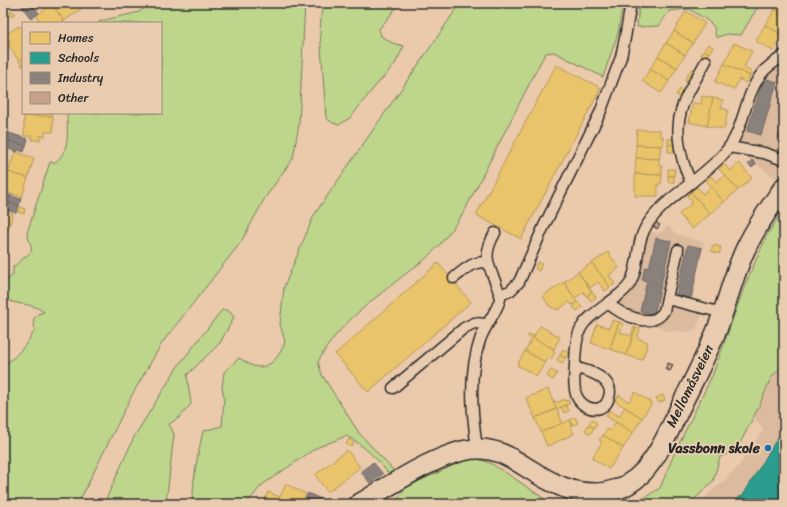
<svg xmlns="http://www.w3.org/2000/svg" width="787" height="507" viewBox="0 0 787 507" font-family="Sriracha,sans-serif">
	<rect width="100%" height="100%" fill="#ebc9ab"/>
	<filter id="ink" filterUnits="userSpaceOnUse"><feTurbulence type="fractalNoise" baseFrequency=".025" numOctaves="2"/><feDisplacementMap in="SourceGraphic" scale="8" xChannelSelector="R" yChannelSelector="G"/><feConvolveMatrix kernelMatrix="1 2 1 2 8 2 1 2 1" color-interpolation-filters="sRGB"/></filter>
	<g filter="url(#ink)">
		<g fill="#dcba9e">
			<path d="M784 64V171L779 180 747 158V146L740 144 738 140 762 80 777 65Z"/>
			<path d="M668 226 676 234 704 242 691 308 699 311 701 314V317L696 329 689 332 667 331 657 325 650 316 635 313 620 304 632 284 648 230 657 233 662 232 665 228Z"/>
			<path d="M784 360V504H699L739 466 763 430 751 412 750 399Z"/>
		</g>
		<g fill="#bed58c" stroke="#74805c">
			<path d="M152 3H305L299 124 293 158 265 198 241 242 162 343 132 395 78 504H3V365C17 358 27 343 35 330L33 320 38 314 44 312C30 301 16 307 3 297L4 283 13 275V267L31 252C33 246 28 240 27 233L50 162 54 163C71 152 67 130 67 113H161V23H98L101 21 139 12Z"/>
			<path d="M322 3H400L379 29 381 36 392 43 404 46 395 64 372 90 351 117 339 125 333 123 326 118 320 32Z"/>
			<path d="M460 3H623L618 33 603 77 554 52 546 53 541 61 464 212C454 227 443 242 430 255 423 261 415 267 408 272 376 298 337 324 318 362L322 375 359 433 395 472 390 476C379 460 364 445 346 436L316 448 262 485 246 504H193C192 479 198 455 203 431L222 426 224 398 222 387 224 372 239 358C243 360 248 364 253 366 269 371 280 356 285 342L280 324 284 287 314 215 434 42Z"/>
			<path d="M639 3H760L741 35 727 34 718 37H716L714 27 707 20 689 9 669 11 659 26 637 27Z"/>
			<path d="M784 209V273L781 281 784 286V364L771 378 760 404 736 451 720 457 713 481 690 504H623L644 498 660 488 675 452 713 374 745 285 767 235Z"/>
			<path d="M222 310H228L234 317 220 343 187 375 191 404 180 417 169 424 174 434 166 504H104L134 437 178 366Z"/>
			<path d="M472 457 490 463 514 478 552 504H394L406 487Z"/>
		</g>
		<g fill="#e9c46a" stroke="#b09657">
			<path d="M54 3H77L81 9 64 21 52 4Z"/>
			<path d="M778 3H784V15L775 9Z"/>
			<path d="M52 4 64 21 61 23H41L36 16Z"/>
			<path d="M775 9 784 15V32L782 35 765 25Z"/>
			<path d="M11 11 15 13 12 17 9 15Z"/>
			<path d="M686 11 705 23 693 43 674 31Z"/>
			<path d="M765 25 784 36V44L779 41 773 51 756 41Z"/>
			<path d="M19 26 23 31V58L19 61 8 45 11 43 5 35Z"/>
			<path d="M674 31 693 43 685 55 666 43Z"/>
			<path d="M666 43 685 55 677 68 658 56Z"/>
			<path d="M734 43 752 51 744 68 752 72 750 76 724 64Z"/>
			<path d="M708 44 713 47 709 53 704 50Z"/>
			<path d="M704 50 709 53 706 58 701 55Z"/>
			<path d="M658 56 677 68 669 81 650 69Z"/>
			<path d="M23 58V67L19 61Z"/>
			<path d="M724 64 750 76 746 83 739 79 734 90 715 82Z"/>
			<path d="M556 65 601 88 521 239 476 215Z"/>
			<path d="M650 69 669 81 661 93 642 81Z"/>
			<path d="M692 69 697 72 694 78 688 74Z"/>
			<path d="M688 74 694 78 691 83 685 80Z"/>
			<path d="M680 89 685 92 681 98 676 95Z"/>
			<path d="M702 96 713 98 707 126 689 122 693 103 701 104Z"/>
			<path d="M713 98 723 100 721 108 728 110 724 129 707 126Z"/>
			<rect x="24" y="113" width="28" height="3"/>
			<path d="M24 116H53V132H45V136H40V140H32V136H24Z"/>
			<path d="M637 130H660V136H663V146L636 145Z"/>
			<rect x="668" y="139" width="7" height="6"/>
			<path d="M636 145 661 146 659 159 636 158Z"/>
			<path d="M668 145H675L674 152H668Z"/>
			<path d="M15 152 34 158 28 178 8 172Z"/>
			<path d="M636 158 659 159V166H662V175L635 174Z"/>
			<path d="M739 163 752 178 738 190 719 169 724 164 730 171Z"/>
			<path d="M668 169H675L674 176H668Z"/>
			<path d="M8 172 28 178 22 197 3 191Z"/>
			<path d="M635 174 662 175 661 184H658V196H635Z"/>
			<path d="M725 175 738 190 724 202 706 180 711 176 716 182Z"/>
			<rect x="668" y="176" width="6" height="6"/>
			<path d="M697 187 703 194 711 187 724 202 710 214 691 192Z"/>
			<path d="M691 192 710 214 692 229 679 214 693 202 687 196Z"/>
			<path d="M20 207 25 209 24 214 18 212Z"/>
			<path d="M3 211 13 214 7 233 3 232Z"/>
			<path d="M3 232 7 233 3 246Z"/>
			<path d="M713 245 721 247 719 254 711 251Z"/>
			<path d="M608 252 619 268 609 275 615 284 610 287 592 263Z"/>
			<path d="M538 262 542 264 539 271 535 269Z"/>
			<path d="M438 263 471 302 368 392 335 354Z"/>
			<path d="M592 263 610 287 605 291 598 282 590 288 578 272Z"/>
			<path d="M578 272 592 292 586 296 584 292 575 298 564 282Z"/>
			<path d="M564 282 577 302 572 305 569 302 558 310 549 306 543 296Z"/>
			<path d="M592 292 596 297 591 301 587 296Z"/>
			<path d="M577 302 582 307 577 311 573 307 575 305 574 304Z"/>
			<path d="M612 320 619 322 610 349 591 343 597 324 609 328Z"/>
			<path d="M619 322 623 324 620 332 631 336 634 327 636 328 626 355 610 349Z"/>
			<path d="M540 326 560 337 554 349 533 338Z"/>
			<path d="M636 328 640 329 637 338 648 342 642 360 626 355Z"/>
			<path d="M529 334 534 336 533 338 554 349 553 351 555 352 551 359 548 358 545 362 525 351 532 339 528 337Z"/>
			<path d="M563 349 569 352 565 358 560 355Z"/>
			<path d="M525 351 545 362 537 376 517 365Z"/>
			<path d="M560 355 565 358 562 363 557 360Z"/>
			<path d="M551 370 557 373 553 380 547 376Z"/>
			<path d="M548 389 556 409 535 418 526 398Z"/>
			<path d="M635 392 652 403 642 418 615 401 619 395 629 402Z"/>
			<path d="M663 395 665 400 659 403 656 398Z"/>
			<path d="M564 399 565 401 568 400 570 403 557 409 553 401 559 402Z"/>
			<path d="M566 405 569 411 564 413 561 407Z"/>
			<path d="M625 407 642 418 633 433 606 416 609 410 619 416Z"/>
			<path d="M557 409 563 424 541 432 535 418Z"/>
			<path d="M575 417 578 423 573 426 570 420Z"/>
			<path d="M592 419 597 423 594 428 588 425Z"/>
			<path d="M570 420 572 425 570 426 574 434 547 446 541 432Z"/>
			<path d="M616 422 633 433 623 448 603 435 607 429 610 431Z"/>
			<path d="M588 425 594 428 590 434 585 431Z"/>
			<path d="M603 435 623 448 609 469 592 458 602 442 599 440Z"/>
			<path d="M349 439 354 443 351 447 346 444Z"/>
			<path d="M347 450 360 467 328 492 315 475Z"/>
			<path d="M286 484 306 494 301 504H263L268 492 280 497Z"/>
		</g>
		<path fill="#2a9d8f" stroke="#2a7b71" d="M784 427V500L782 504H778L773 501 771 504H736L740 496 742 497Z"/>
		<g fill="#8a817c" stroke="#6e6764">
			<path d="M23 3H31L39 13 31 19 21 5Z"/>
			<path d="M764 78 777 82 761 135 747 131Z"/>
			<path d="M784 120V143L777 141Z"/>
			<path d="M6 132 28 139 26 146 4 139Z"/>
			<path d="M4 139 26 146 24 152 18 150 17 152 3 147Z"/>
			<path d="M752 160 756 164 752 168 748 164Z"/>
			<path d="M6 194 21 199 19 206 3 201Z"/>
			<path d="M3 201 19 206 16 213 3 209Z"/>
			<path d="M656 238 671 241 654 315 640 311 647 281 642 280 645 267 649 268Z"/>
			<path d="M688 245 702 248 691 298 676 295Z"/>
			<path d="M373 462 383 474 370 483 361 472Z"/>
			<path d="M308 493 323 500 321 504H303Z"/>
		</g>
		<g fill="#c5a287" stroke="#2b2b2b">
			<path d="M655 222 660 225 657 229 653 226Z"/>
			<path d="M668 363 673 365 670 371 665 369Z"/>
		</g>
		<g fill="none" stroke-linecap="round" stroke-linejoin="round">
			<g stroke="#2b2b2b" stroke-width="13">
				<g id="service">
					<path d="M729 147 764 153 784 160"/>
					<path d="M691 183C680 158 673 128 684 102 690 88 699 74 706 61"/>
					<path d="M454 278C465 269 473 261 487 262"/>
					<path d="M499 295 510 291 519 282 544 226 600 113 621 57 625 38 631 3"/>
					<path d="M667 299 723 313"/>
					<path d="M608 303C620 314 652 331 664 311L678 250"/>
					<path d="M575 368C588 370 615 379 609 397 608 402 605 406 600 408 591 411 581 405 577 397 573 388 574 375 575 365 576 325 580 324 611 301 617 296 624 292 629 285 640 268 635 243 647 225 665 197 704 178 726 151 745 129 744 94 763 72 769 65 777 61 784 55"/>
					<path d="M393 388 464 328 474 323 487 324"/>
					<path d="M477 449C472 413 468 375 480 340 484 327 498 310 500 299 500 293 497 287 495 281 486 261 484 252 495 233"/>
				</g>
			</g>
			<g stroke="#2b2b2b" stroke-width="22">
				<path id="minor" d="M359 504C389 486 443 450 476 449 496 448 510 457 526 467 551 483 575 497 606 492 620 490 634 482 644 471 660 453 670 429 680 408 693 381 707 355 718 327 728 300 734 272 747 246 757 225 771 206 784 187"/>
			</g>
			<use href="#service" stroke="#e9ccaf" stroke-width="10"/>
			<use href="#minor" stroke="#e9ccaf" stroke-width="19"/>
		</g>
	</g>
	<circle fill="#1f6fb2" stroke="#e9ccaf" stroke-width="1.5" cx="768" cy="448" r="4"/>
	<g text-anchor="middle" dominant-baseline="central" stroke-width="4" stroke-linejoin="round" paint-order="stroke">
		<g font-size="14" fill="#2b2b2b" stroke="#e9ccaf">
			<text transform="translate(690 386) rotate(-64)">Mellomåsveien</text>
		</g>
		<g font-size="14" font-weight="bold" fill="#2b2b2b" stroke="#e9ccaf" text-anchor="end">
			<text x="760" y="448">Vassbonn skole</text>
		</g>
	</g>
	<rect width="787" height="507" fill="none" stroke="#e9ccaf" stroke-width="16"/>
	<rect x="8" y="8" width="771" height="491" fill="none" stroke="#2b2b2b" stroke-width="1.5" filter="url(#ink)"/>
	<rect x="22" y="22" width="140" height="92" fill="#e9ccaf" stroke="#9d8c7a"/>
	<rect x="30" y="32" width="20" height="12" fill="#e9c46a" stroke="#9d8c7a"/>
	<text x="58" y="42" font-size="12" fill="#2b2b2b">Homes</text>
	<rect x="30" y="52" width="20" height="12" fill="#2a9d8f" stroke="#9d8c7a"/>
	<text x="58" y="62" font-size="12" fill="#2b2b2b">Schools</text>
	<rect x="30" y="72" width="20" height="12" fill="#8a817c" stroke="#9d8c7a"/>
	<text x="58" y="82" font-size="12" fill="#2b2b2b">Industry</text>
	<rect x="30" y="92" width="20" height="12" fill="#c5a287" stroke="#9d8c7a"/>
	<text x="58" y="102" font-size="12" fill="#2b2b2b">Other</text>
</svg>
